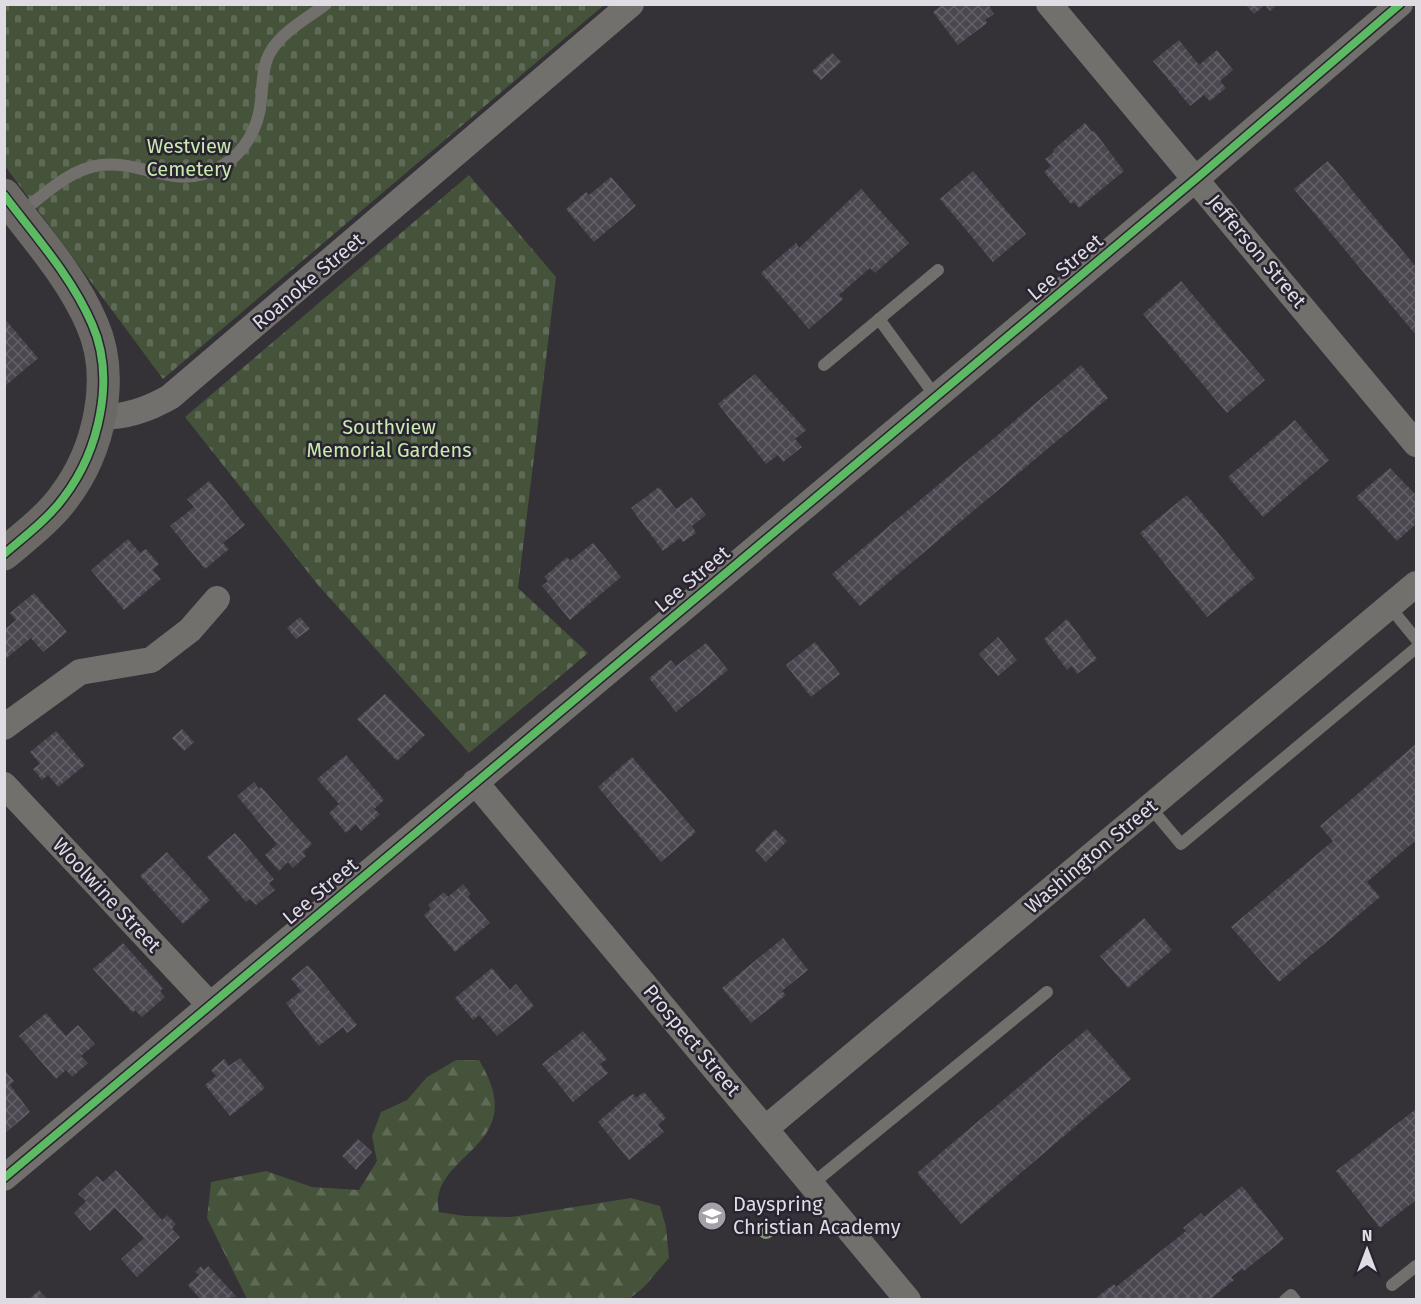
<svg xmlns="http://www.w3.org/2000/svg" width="1421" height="1304" viewBox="0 0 1421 1304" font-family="'Fira Sans',sans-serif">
	<defs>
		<pattern id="forest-firs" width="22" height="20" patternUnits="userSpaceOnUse" patternTransform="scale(1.5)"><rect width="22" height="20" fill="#445339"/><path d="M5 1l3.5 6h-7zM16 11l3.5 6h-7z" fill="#5f6b56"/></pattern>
		<pattern id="cemetery-stones" width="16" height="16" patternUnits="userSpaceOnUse" patternTransform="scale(1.5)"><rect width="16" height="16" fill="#445339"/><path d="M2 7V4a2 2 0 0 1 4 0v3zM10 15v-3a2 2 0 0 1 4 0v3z" fill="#5f6b56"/></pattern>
		<pattern id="building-cross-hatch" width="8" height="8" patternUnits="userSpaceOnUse" patternTransform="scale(1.5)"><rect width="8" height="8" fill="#4b4750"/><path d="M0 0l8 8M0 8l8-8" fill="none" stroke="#646169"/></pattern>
	</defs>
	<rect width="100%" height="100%" fill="#343137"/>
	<path fill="url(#forest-firs)" d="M456 1060H479C534 1149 427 1152 439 1212L465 1216 511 1217 631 1198 660 1206 666 1227 669 1258 643 1288 629 1299H247L207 1218 211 1182 266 1171 312 1187 359 1190 377 1161 372 1136 381 1112 407 1100 427 1077Z"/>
	<g fill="url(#cemetery-stones)">
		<path d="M5 5H604L163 379 5 166Z"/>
		<path d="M469 175 556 277 518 588 588 653 469 753 318 585 185 417Z"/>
	</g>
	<g fill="url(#building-cross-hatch)">
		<path d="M943 4H988L994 14 985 20 987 23 958 45 933 12Z"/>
		<path d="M1245 4H1278L1270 11 1265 5 1254 14Z"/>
		<path d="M1179 40 1199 65 1217 50 1233 70 1220 81 1226 88 1210 101 1204 95 1190 106 1153 61Z"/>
		<path d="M832 53 841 62 821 80 812 71Z"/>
		<path d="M1085 123 1092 132 1094 131 1124 171 1079 208 1074 202 1071 204 1044 172 1051 166 1045 159 1054 152 1053 150Z"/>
		<path d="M1328 161 1416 267V335L1294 189Z"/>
		<path d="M973 171 1026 234 993 262 940 199Z"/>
		<path d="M611 177 636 206 594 242 566 209 586 192 589 195Z"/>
		<path d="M861 189 909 243 875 273 870 268 839 295 843 299 809 329 761 273 796 243 799 248Z"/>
		<path d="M1181 281 1265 380 1227 413 1143 314Z"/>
		<path d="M4 318 38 358 4 387Z"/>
		<path d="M1081 365 1108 398 860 606 832 574Z"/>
		<path d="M755 374 806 430 795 439 802 447 783 462 778 455 766 464 718 404Z"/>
		<path d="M1295 420 1329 460 1263 517 1228 477Z"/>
		<path d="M1390 468 1416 495V524L1397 541 1356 497Z"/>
		<path d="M209 481 245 525 223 543 229 549 205 569 170 526 194 507 187 499Z"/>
		<path d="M659 487 676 509 692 497 706 515 692 526 696 533 683 542 680 538 663 551 631 508Z"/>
		<path d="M1187 495 1255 578 1207 617 1140 533Z"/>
		<path d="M128 539 140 553 146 549 159 564 153 570 161 579 124 610 91 570Z"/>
		<path d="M593 543 621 577 570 620 542 586 548 581 544 577 567 557 570 561Z"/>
		<path d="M34 593 67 632 43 652 31 638 4 660V630L16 620 10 613Z"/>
		<path d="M300 617 310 629 296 639 287 628Z"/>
		<path d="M1067 619 1097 659 1077 674 1072 666 1067 670 1044 639Z"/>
		<path d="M998 637 1017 660 998 676 979 654Z"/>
		<path d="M815 642 840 674 811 697 786 665Z"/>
		<path d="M706 643 728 670 676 712 649 678 671 660 676 666Z"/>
		<path d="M385 694 425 735 397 761 357 719Z"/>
		<path d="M182 729 194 742 184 751 172 738Z"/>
		<path d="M56 731 85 765 58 787 48 775 42 780 33 769 40 764 30 752Z"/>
		<path d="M1416 744V840L1367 882 1380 897 1279 982 1231 927 1333 841 1320 826Z"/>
		<path d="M346 755 384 800 374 809 380 814 361 831 356 824 346 833 329 813 339 804 317 779Z"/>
		<path d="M632 757 696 832 661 862 598 787Z"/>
		<path d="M254 782 259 789 261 787 312 844 303 852 306 856 293 868 288 862 279 871 265 855 277 844 237 796Z"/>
		<path d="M775 829 787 841 766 862 755 850Z"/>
		<path d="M235 833 274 879 269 883 275 890 256 905 250 899 246 902 207 857Z"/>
		<path d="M167 852 210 900 183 924 140 876Z"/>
		<path d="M463 884 471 894 468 897 490 923 455 952 424 915 431 909 428 905 444 892 448 897Z"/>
		<path d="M1144 918 1172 950 1128 988 1100 956Z"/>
		<path d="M783 938 808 970 782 991 786 995 751 1023 722 988Z"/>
		<path d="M123 943 163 988 160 991 165 997 142 1017 135 1010 133 1013 93 969Z"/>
		<path d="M308 965 357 1025 347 1033 343 1027 319 1046 286 1003 301 991 291 979Z"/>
		<path d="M492 968 510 990 516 984 534 1006 497 1036 479 1015 473 1020 455 998Z"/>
		<path d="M46 1013 66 1036 78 1025 95 1044 81 1056 88 1063 72 1077 66 1070 56 1079 19 1036Z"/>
		<path d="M1087 1029 1131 1079 961 1224 917 1173Z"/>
		<path d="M583 1031 607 1059 600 1064 608 1073 573 1102 542 1064Z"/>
		<path d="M240 1058 265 1088 230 1116 205 1085 216 1076 211 1070 224 1059 229 1066Z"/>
		<path d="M4 1070 14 1081 10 1085 30 1112 4 1134Z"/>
		<path d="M644 1092 666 1118 658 1125 664 1132 629 1160 598 1122 622 1101 633 1094 636 1098Z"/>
		<path d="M1416 1109V1200L1380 1228 1336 1171Z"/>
		<path d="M358 1139 372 1152 356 1170 342 1156Z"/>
		<path d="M116 1170 162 1220 167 1215 176 1224 172 1229 180 1237 137 1277 121 1259 144 1238 115 1208 90 1231 74 1213 86 1201 78 1194 97 1176 103 1182Z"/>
		<path d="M1242 1186 1284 1239 1244 1271 1242 1269 1231 1277 1234 1280 1209 1300H1099L1097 1297 1114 1284 1116 1287 1186 1231 1183 1228 1201 1213 1204 1217Z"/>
		<path d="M201 1266 204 1270 208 1266 237 1297 201 1300 188 1285 199 1275 195 1272Z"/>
		<path d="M39 1290 48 1300H28Z"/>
	</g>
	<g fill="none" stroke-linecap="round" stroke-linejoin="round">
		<g stroke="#72706c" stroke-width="12">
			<path d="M20 213C44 195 69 169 101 165 143 160 177 192 220 167 245 153 259 127 261 100 263 84 262 65 271 51 283 31 308 18 326 4"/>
			<path d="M879 319 936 397"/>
			<path d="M824 365 938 270"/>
			<path d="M1389 606 1416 639"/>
			<path d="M1150 807 1181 844 1416 648"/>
			<path d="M812 1184 1047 992"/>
			<path d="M1392 1285 1416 1266"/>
			<path d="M1285 1300 1291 1295 1295 1300"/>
		</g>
		<g stroke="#72706c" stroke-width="26">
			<path d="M1049 4 1416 444"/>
			<path d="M99 417C126 417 147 410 170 397L631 4"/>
			<path d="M4 727 80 672 151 660 190 630 217 599"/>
			<path d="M475 782 908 1300"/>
			<path d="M4 785 210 1005"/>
			<path d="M766 1128 1416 584"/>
			<path d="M4 1178 1197 178 1400 4"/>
		</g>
		<path stroke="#6b6866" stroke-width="33" d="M4 195C35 236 72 277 92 324 116 378 99 451 64 497 49 518 24 537 4 554"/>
		<g stroke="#292430" stroke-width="11">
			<g id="cycleway">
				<path d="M4 195C35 236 72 277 92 324 116 378 99 451 64 497 49 518 24 537 4 554"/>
				<path d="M4 1178 1197 178 1400 4"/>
			</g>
		</g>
		<use href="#cycleway" stroke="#5cba63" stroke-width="8"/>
	</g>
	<circle fill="#859779" cx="766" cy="1230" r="9"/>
	<defs>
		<g id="school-disc" transform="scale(1.5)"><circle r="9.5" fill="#a3a0a7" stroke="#292430"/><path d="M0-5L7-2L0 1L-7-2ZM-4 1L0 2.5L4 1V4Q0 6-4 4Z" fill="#fff"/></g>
	</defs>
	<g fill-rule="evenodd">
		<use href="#school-disc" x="712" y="1216"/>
	</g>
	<g text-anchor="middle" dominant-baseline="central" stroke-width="5" stroke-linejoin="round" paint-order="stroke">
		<g font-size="20" fill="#c8ebaf" stroke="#292430">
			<text x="189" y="146">Westview<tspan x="189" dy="23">Cemetery</tspan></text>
			<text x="389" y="427">Southview<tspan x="389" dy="23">Memorial Gardens</tspan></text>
		</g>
		<g font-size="20" fill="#dfdce4" stroke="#292430">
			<text transform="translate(1257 251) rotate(50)">Jefferson Street</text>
			<text transform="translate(1065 267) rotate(-40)">Lee Street</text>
			<text transform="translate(308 281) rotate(-40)">Roanoke Street</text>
			<text transform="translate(692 579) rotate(-40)">Lee Street</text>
			<text transform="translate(1091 856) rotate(-40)">Washington Street</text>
			<text transform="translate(320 891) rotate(-40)">Lee Street</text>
			<text transform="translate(107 895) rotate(47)">Woolwine Street</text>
			<text transform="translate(692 1040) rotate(50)">Prospect Street</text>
		</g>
		<g font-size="20" fill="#dfdce4" stroke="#292430" text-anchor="start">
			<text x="733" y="1204">Dayspring<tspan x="733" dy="23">Christian Academy</tspan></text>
		</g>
	</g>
	<rect width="1421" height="1304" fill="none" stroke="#dfdce4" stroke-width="12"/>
	<g transform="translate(1367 1250)" stroke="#292430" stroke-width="4.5" paint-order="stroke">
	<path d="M0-4.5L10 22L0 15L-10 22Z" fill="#dfdce4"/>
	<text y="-9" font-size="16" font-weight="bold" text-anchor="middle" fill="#dfdce4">N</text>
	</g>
</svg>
